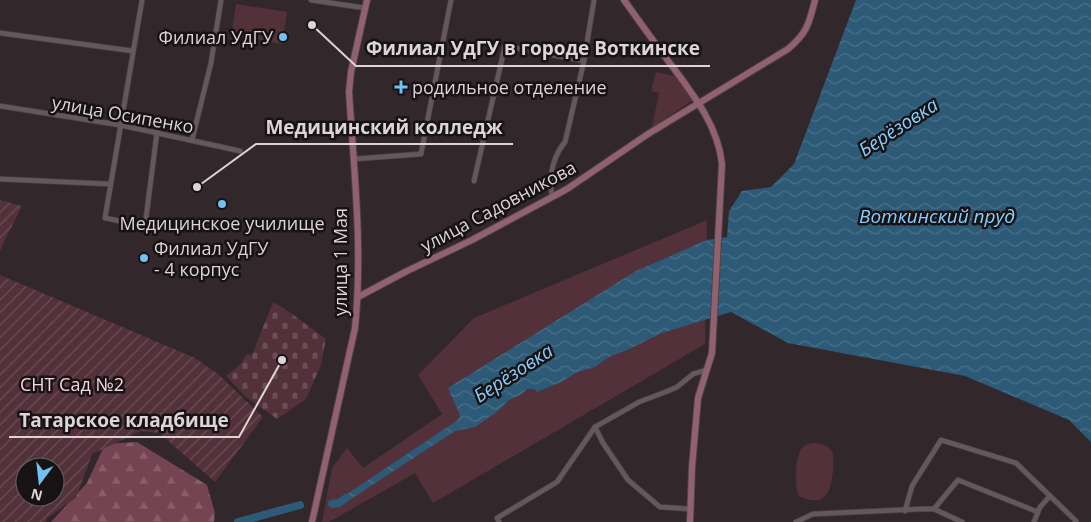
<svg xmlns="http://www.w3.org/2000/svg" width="1091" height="522" viewBox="0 0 1091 522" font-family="'Open Sans',sans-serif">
	<defs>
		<pattern id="forest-firs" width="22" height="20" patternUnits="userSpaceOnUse" patternTransform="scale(1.25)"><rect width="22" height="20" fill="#754452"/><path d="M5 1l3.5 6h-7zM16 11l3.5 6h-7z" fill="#885e6a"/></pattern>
		<pattern id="cemetery-stones" width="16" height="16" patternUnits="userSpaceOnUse" patternTransform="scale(1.25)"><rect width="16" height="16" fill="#53313a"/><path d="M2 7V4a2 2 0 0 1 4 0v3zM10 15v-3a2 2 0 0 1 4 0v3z" fill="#6b4e56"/></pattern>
		<pattern id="garden-furrows" width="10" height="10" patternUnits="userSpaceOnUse" patternTransform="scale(1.25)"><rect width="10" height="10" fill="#53313a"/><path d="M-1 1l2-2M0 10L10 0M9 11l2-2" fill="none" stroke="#6b4e56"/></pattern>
		<pattern id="water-waves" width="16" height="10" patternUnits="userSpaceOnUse" patternTransform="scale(1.25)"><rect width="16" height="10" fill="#2c5a77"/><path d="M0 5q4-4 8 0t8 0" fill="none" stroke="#4a718a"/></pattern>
	</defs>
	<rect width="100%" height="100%" fill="#32272a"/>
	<path fill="url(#forest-firs)" d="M137 442 207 485 215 513 214 522H51L87 483 105 444Z"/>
	<path fill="url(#cemetery-stones)" d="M273 302 288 311 326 339 321 365 306 399 277 419 246 397 226 376 240 365 247 354 252 355Z"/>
	<g fill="#53313a">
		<path d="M236 4 287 12 282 44 231 36Z"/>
		<path d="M656 72 675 76 693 100 652 127 659 93 651 91Z"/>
		<path d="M707 220 705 344 433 503 415 473 329 522H322L332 468 347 448 363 468 442 414 418 375 474 318Z"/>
		<path d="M813 443C820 444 826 444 831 450 835 456 833 463 833 470 831 493 825 508 799 496 794 485 794 453 805 445 808 444 810 444 813 443Z"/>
	</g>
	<g fill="url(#garden-furrows)" fill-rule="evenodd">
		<path d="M0 200 22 206 0 250Z"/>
		<path d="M0 275 195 358 218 374 263 417 215 482 159 433 141 431 92 454 76 498 47 518 46 522H0ZM25 467H55V497H25Z"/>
	</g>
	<path fill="url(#water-waves)" d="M856 0H1091V442L1069 420 965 376 788 343 731 312 662 333 627 350 609 357 595 367 578 372 561 382 537 392 534 389H527L522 394 509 400 498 411 475 427 455 431 340 506 338 500 458 420 460 415 448 388 636 271 707 240 727 237 729 211 742 191 771 187 794 164Z"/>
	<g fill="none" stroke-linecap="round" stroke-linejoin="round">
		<g stroke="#2c5a77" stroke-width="8">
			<path d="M332 504 339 503 346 498"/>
			<path d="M238 522 300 505"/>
		</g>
		<g stroke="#4c4345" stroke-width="6">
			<g id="minor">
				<path d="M142 0 105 218 145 226 157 132"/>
				<path d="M311 0 365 8"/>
				<path d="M0 33 133 51"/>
				<path d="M0 106 120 125 240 151"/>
				<path d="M192 140 211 63 221 0"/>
				<path d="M354 159 421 154 451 0"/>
				<path d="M0 179 110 184"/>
				<path d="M474 181 505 46 584 61"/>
				<path d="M552 197C549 178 552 158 565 142L584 61 594 0"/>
				<path d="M595 427 603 443 628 480 660 507 691 509"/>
				<path d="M934 509 958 480 1038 512"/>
				<path d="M905 511 912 486 941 440 1016 463 1076 521"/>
				<path d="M499 522 497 518 557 482 595 427 639 402 668 391 677 387 693 374 706 370"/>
				<path d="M796 522 813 514 921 509H934L962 522"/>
				<path d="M1034 522 1040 507 1050 496"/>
			</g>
		</g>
		<g stroke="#4c4345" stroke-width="8">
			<g id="secondary">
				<path d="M624 0C639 21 654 42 669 62 692 93 718 125 722 164L712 353 698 398 692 467 690 522"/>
				<path d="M358 297 405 272 472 240 567 189 648 134 788 49C807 33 809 24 815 0"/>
				<path d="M312 522 355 328C363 250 354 170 349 92L351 72 367 0"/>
			</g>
		</g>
		<use href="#minor" stroke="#65585b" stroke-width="4.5"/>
		<use href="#secondary" stroke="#916170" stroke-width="6"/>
	</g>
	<g fill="#71c1f5" stroke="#171213" stroke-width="2">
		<circle cx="283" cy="37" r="5"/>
		<path d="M398.5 79.5h5v5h5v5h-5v5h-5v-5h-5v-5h5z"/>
		<circle cx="222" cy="204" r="5"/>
		<circle cx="144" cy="258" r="5"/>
	</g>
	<g text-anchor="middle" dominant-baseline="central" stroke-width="5" stroke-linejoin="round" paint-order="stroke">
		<g font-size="18" fill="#dcd4d6" stroke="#171213" text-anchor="start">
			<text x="273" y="37" text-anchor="end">Филиал УдГУ</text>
			<text x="412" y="87">родильное отделение</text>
			<text x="222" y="223" text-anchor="middle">Медицинское училище</text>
			<text x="154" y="248">Филиал УдГУ<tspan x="154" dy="21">- 4 корпус</tspan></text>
		</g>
		<g font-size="18" fill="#dcd4d6" stroke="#171213">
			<text transform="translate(123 114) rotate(10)">улица Осипенко</text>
			<text transform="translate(498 206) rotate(-28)">улица Садовникова</text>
			<text transform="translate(340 262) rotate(-90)">улица 1 Мая</text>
		</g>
		<g font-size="18" fill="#f7d5dd" stroke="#171213">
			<text x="72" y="384">СНТ Сад №2</text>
		</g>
		<g font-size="19" font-style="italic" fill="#85cefe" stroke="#171213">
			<text transform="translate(898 127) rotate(-33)">Берёзовка</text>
			<text x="937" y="216">Воткинский пруд</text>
			<text transform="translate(513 373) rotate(-33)">Берёзовка</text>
		</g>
	</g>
	<path fill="none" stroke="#dcd4d6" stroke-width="2" d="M312 25L356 66H710M197 187L256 144H513M282 360L239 437H9"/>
	<g fill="#dcd4d6" stroke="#171213" stroke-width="2">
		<circle cx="312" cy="25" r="5"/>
		<circle cx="197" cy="187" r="5"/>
		<circle cx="282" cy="360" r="5"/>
	</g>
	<g font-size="19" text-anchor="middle" font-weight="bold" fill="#dcd4d6" stroke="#171213" stroke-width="5" stroke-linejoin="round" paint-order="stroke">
		<text x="533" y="55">Филиал УдГУ в городе Воткинске</text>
		<text x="384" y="134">Медицинский колледж</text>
		<text x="124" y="427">Татарское кладбище</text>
	</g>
	<g transform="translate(40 482) rotate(195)"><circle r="24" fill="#171213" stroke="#666061"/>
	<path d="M0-4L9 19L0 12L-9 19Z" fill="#71c1f5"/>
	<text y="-8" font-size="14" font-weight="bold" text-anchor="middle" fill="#dcd4d6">N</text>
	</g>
</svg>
